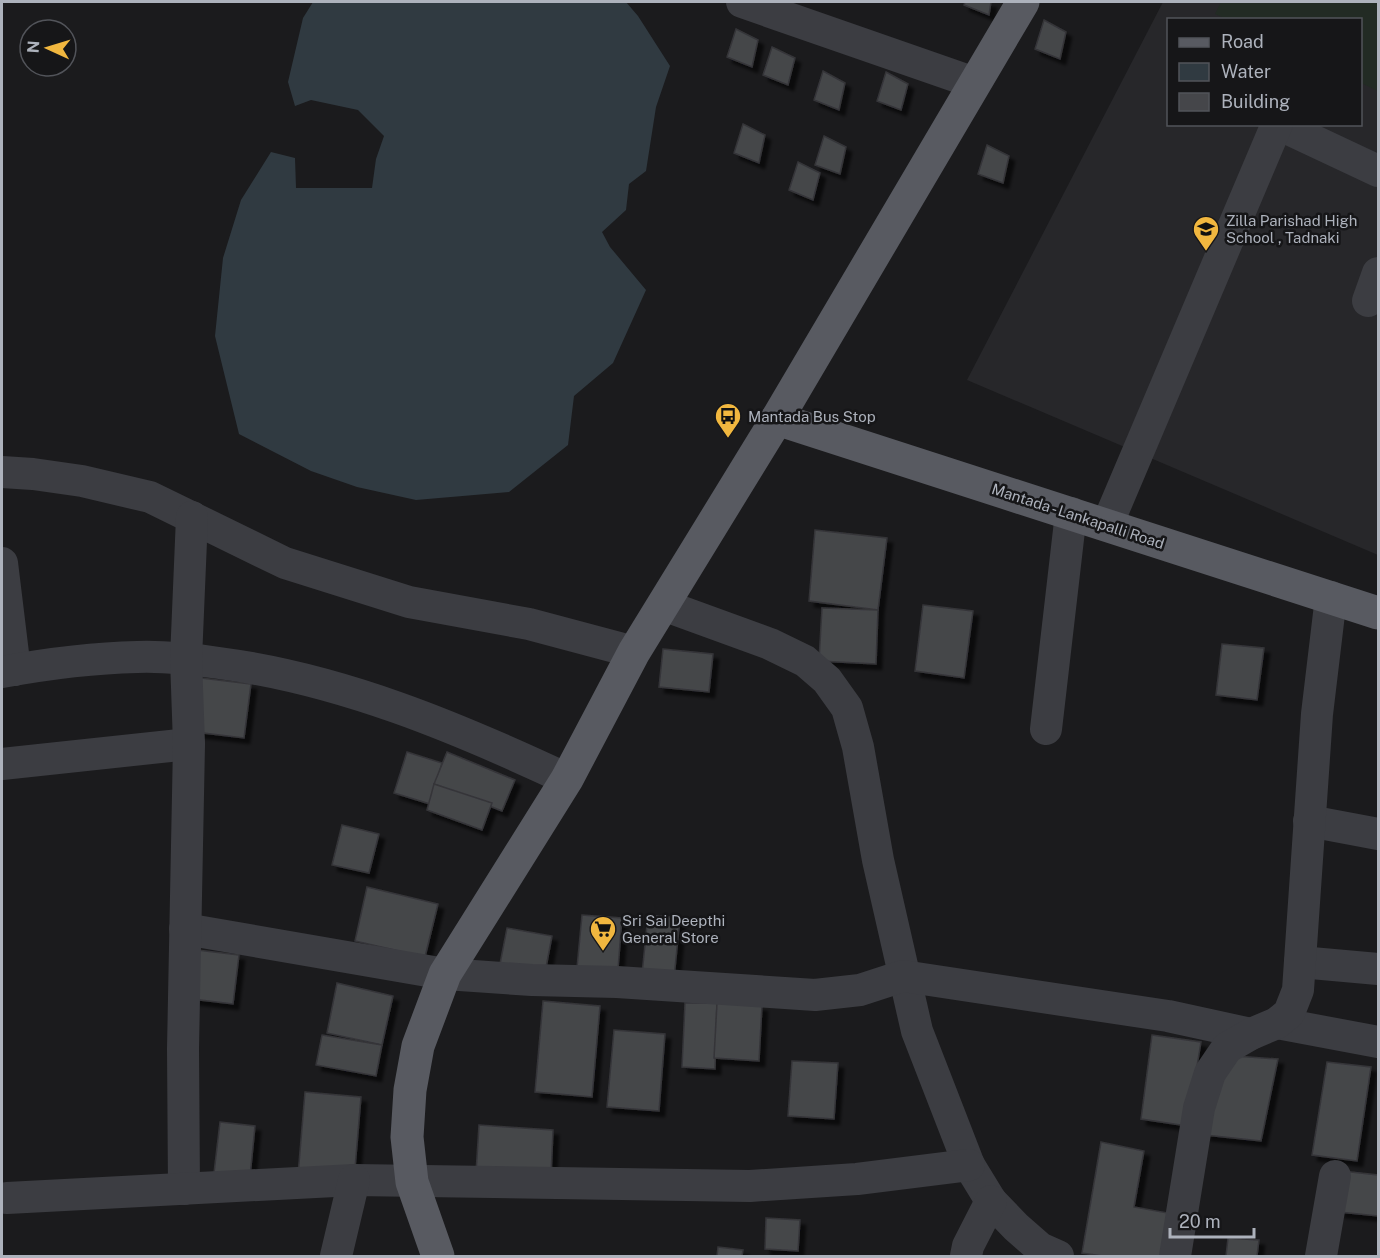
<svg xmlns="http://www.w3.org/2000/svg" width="1380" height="1258" viewBox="0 0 1380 1258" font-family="'Public Sans',sans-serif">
	<defs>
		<filter id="shadow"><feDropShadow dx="5.5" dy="5.5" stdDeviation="1.5" flood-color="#0009"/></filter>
	</defs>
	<rect width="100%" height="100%" fill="#1b1b1d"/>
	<path fill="#27272a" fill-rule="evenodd" d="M1163 2H1378V555L967 380ZM1168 20H1360V124H1168Z"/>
	<path fill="#222b24" d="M1221 2H1378V91L1361 83 1360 20 1226 19 1215 14Z"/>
	<path fill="#303a41" d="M313 2H626L638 16 670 66 656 107 646 171 629 184 626 210 602 232 610 247 646 290 613 363 574 396 568 445 509 492 416 500 357 487 311 471 239 434 215 336 223 258 241 200 271 152 295 158 296 188H372L376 159 384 136 358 110 311 100 295 106 288 82 303 18Z"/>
	<g fill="#45464a" stroke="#353539" stroke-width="1.5" filter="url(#shadow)">
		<path d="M965 2H991L989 15 964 5Z"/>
		<path d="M1044 20 1066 32 1060 59 1035 49Z"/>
		<path d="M736 29 758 40 752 67 727 57Z"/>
		<path d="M772 47 795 58 788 85 763 75Z"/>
		<path d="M823 71 845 83 839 110 814 100Z"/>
		<path d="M886 72 908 84 901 110 877 101Z"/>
		<path d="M743 124 765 135 759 163 734 153Z"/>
		<path d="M824 136 846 147 840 174 815 165Z"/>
		<path d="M987 145 1009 156 1003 183 978 174Z"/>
		<path d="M798 162 820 173 813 200 789 190Z"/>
		<path d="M815 530 887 538 878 610 809 601Z"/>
		<path d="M923 605 973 611 964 678 915 671Z"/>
		<path d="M822 608 878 610 876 664 819 661Z"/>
		<path d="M1222 644 1264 648 1257 700 1216 695Z"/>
		<path d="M663 649 713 654 709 692 659 687Z"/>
		<path d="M201 678 251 684 244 738 195 732Z"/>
		<path d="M407 752 442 763 430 804 394 793Z"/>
		<path d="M447 752 515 780 502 811 434 784Z"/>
		<path d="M434 784 492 803 482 830 427 810Z"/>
		<path d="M342 825 379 834 369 873 332 865Z"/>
		<path d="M367 887 438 904 425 957 355 941Z"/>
		<path d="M582 915 622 918 617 982 576 978Z"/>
		<path d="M648 915 680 918 674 978 642 974Z"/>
		<path d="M507 928 552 936 544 978 499 969Z"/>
		<path d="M197 950 239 955 233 1004 192 999Z"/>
		<path d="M337 983 393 996 382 1045 327 1033Z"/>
		<path d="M543 1001 600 1006 592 1097 535 1092Z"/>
		<path d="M685 1003H717L715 1069 682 1067Z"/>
		<path d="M717 1003 762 1006 759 1061 714 1058Z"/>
		<path d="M614 1030 665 1034 659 1111 607 1107Z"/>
		<path d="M322 1035 382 1045 376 1076 316 1065Z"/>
		<path d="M1152 1035 1201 1042 1187 1126 1141 1119Z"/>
		<path d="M1235 1056 1278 1059 1261 1141 1205 1135 1215 1077Z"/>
		<path d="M792 1061 838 1063 834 1119 788 1116Z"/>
		<path d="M1327 1062 1371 1067 1357 1161 1312 1155Z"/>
		<path d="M305 1092 361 1097 354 1180 298 1175Z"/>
		<path d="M220 1122 255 1126 250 1177 214 1173Z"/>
		<path d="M479 1125 553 1130 551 1177 476 1173Z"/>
		<path d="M1101 1142 1144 1151 1134 1207 1168 1213 1162 1256H1102L1082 1253Z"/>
		<path d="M1342 1171 1378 1175V1216L1339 1212Z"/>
		<path d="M766 1218 800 1220 798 1251 765 1249Z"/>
		<path d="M1228 1238 1259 1240 1257 1256H1226Z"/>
		<path d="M718 1247 743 1250 742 1256H717Z"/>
	</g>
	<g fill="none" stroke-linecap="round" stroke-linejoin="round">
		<g stroke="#3c3d42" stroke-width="32">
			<path d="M742 2 975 83"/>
			<path d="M1278 124 1378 171"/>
			<path d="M1368 301 1378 273"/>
			<path d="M2 472 33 474 82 481 150 497 285 563 409 602 529 624 634 652"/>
			<path d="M1107 525 1277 124"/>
			<path d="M2 563 15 670"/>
			<path d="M663 605 770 644 805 661 827 680 847 708 858 747 878 860 917 1031 969 1165 991 1201 1016 1227 1040 1248 1058 1256"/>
			<path d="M2 672C46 664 91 658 137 657 164 656 192 659 219 663 341 679 456 727 567 779"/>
			<path d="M1046 729 1071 513"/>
			<path d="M2 764 189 744"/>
			<path d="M1309 821 1378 834"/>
			<path d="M185 929 445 974 532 980 617 982 815 995 860 990 903 976 1168 1016 1251 1034"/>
			<path d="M1300 962 1378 969"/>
			<path d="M1277 1023 1378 1042"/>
			<path d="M184 1189 183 1049 189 744 186 659 192 517"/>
			<path d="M7 1198 354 1180 750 1186 857 1179 969 1165"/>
			<path d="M336 1256 354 1180"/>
			<path d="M966 1256 968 1246 991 1201"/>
			<path d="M1175 1256 1199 1108 1210 1073 1227 1048 1251 1034 1277 1023 1289 1013 1298 990 1317 714 1331 597"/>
			<path d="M1321 1256 1335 1176"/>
		</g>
		<g stroke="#585a61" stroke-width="33">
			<path d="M777 419 1378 613"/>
			<path d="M438 1256 412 1182 407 1137 410 1090 418 1046 445 974 567 779 634 652 777 419 1023 2"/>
		</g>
	</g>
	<defs>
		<g id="school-pin" transform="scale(1.35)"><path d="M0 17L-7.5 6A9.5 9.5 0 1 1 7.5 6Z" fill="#f1b73f" stroke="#161618"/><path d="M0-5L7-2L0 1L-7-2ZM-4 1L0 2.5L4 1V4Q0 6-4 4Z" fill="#111"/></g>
		<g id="bus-pin" transform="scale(1.35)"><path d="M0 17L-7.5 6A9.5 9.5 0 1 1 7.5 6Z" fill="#f1b73f" stroke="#161618"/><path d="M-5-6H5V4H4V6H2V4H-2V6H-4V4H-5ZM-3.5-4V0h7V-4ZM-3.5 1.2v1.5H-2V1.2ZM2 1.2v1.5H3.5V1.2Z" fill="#111"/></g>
		<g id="supermarket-pin" transform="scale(1.35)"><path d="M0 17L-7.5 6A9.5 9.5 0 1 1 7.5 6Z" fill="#f1b73f" stroke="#161618"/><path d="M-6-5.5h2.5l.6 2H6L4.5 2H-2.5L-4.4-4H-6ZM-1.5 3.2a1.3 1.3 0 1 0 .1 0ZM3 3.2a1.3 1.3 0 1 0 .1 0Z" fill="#111"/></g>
	</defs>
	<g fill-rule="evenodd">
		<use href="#school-pin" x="1206" y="229"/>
		<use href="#bus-pin" x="728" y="416"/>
		<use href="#supermarket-pin" x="603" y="929"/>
	</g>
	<g text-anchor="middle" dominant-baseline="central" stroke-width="5" stroke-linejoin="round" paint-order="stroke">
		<g font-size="15" fill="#adb2bc" stroke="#161618" text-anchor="start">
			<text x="1226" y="220">Zilla Parishad High<tspan x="1226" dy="17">School , Tadnaki</tspan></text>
			<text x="748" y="416">Mantada Bus Stop</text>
			<text x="622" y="920">Sri Sai Deepthi<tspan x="622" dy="17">General Store</tspan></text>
		</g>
		<g font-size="15" fill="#adb2bc" stroke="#161618">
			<text transform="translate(1078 516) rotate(18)">Mantada - Lankapalli Road</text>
		</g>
	</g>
	<rect width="1380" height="1258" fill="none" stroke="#adb2bc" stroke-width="6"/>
	<rect x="1167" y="18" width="195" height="108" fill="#161618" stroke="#52545a" stroke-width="1.5"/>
	<rect x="1179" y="38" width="30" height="9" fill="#585a61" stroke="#52545a" stroke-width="1.5"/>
	<text x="1221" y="48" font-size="18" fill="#adb2bc">Road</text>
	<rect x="1179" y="63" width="30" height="18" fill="#303a41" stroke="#52545a" stroke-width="1.5"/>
	<text x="1221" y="78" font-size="18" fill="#adb2bc">Water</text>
	<rect x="1179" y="93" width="30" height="18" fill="#45464a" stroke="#52545a" stroke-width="1.5"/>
	<text x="1221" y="108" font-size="18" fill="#adb2bc">Building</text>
	<g transform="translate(48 48) rotate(274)"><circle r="28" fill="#161618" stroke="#52545a" stroke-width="1.5"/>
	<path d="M0-4.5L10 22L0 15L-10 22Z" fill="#f1b73f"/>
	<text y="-9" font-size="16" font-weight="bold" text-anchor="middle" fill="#adb2bc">N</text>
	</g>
	<path d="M1170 1228v9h84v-9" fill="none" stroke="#adb2bc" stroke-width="3"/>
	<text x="1179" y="1228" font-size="18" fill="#adb2bc" stroke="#161618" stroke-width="4.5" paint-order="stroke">20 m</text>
</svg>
